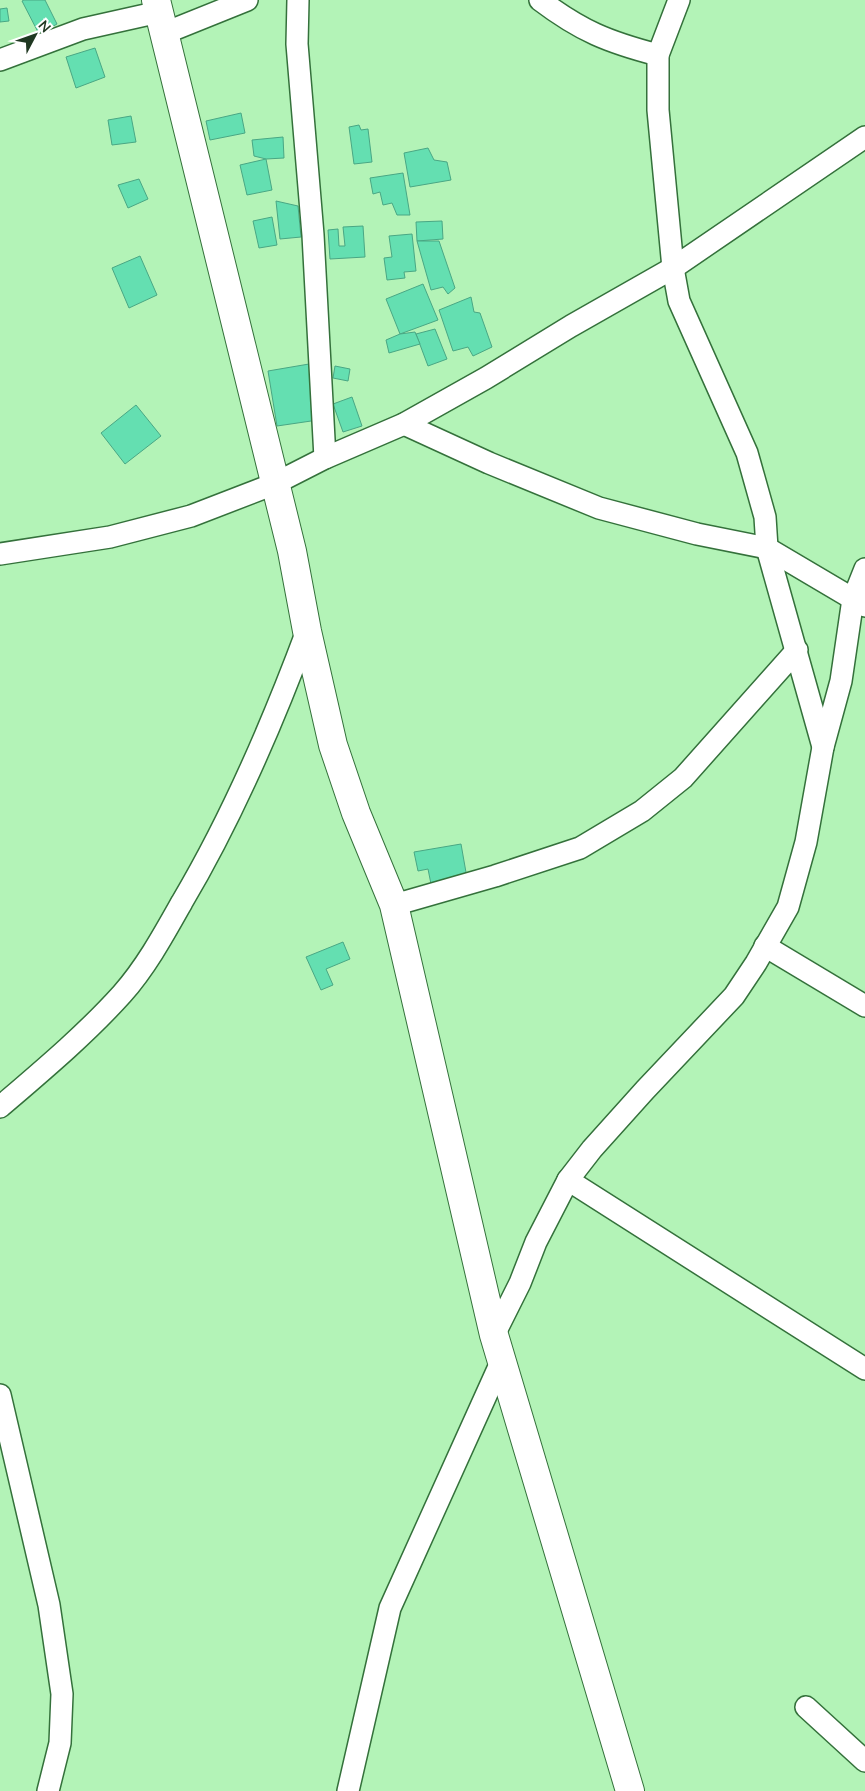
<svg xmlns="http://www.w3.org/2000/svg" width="865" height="1791" viewBox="0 0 865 1791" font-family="'Nunito Sans',sans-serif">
	<rect width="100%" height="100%" fill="#b3f3b7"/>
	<g fill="#64dfb1" stroke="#49a784">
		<path d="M24 0H45L57 24 39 34 22 1Z"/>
		<path d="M7 8 9 21 0 22V9Z"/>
		<path d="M95 48 105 77 76 88 66 57Z"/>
		<path d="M241 113 245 133 210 140 206 121Z"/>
		<path d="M131 116 136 142 112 145 108 120Z"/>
		<path d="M359 125 361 130 368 129 372 162 354 164 349 127Z"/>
		<path d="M283 137 284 158 266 159 254 156 252 140Z"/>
		<path d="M428 148 434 160 447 162 451 180 410 187 404 153Z"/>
		<path d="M266 159 272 190 247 195 240 165Z"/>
		<path d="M403 173 410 215H397L392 203 383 205 380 192 373 194 370 178Z"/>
		<path d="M139 179 148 199 128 208 118 185Z"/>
		<path d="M276 201 298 206 301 237 280 239Z"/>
		<path d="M272 217 277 245 259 248 253 221Z"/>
		<path d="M442 221 443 239 417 241 416 222Z"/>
		<path d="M363 226 365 257 330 259 328 230 338 229 339 246H345L343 227Z"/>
		<path d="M412 234 416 271 404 272 405 278 387 280 384 258 392 257 389 236Z"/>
		<path d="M417 241H439L455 288 448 294 443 287 431 290Z"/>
		<path d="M140 256 157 295 129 308 112 268Z"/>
		<path d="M423 284 438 320 400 334 386 299Z"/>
		<path d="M471 297 474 312 480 313 492 347 473 356 468 347 453 351 439 310Z"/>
		<path d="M435 329 447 359 428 366 416 334Z"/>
		<path d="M415 332 420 344 389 353 386 340 400 334Z"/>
		<path d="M309 364 318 420 277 426 268 371Z"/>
		<path d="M335 366 350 369 348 381 333 378Z"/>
		<path d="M352 397 362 426 343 432 333 404Z"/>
		<path d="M136 405 161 436 125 464 101 433Z"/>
		<path d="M461 844 467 878 431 884 428 869 418 871 414 852Z"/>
		<path d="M343 942 350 959 326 969 333 985 321 990 306 957Z"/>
	</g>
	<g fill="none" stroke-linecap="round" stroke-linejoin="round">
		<g stroke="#34713b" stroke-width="24">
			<g id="minor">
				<path d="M298 0 297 44 313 235 325 458"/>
				<path d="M540 0C581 31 608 42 658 55"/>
				<path d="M679 0 658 55V110L673 268 679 301 747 453 765 517 767 548 823 747"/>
				<path d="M165 33 247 0"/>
				<path d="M0 60 83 29 159 12"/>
				<path d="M404 424 489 463 599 508 697 534 767 548 865 606"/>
				<path d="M0 554 110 537 191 516 274 484 325 458 404 424 486 378 571 326 673 268 865 137"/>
				<path d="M394 905 495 876 580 848 642 811 683 778 797 650"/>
				<path d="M765 946 865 1006"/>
				<path d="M0 1107C42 1071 85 1035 122 994 146 967 164 934 182 902 233 816 272 725 307 631"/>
				<path d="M568 1180 865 1369"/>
				<path d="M494 1335 520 1283 536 1242 568 1180 592 1149 645 1090 734 996 756 963 788 907 806 842 823 747 841 681 853 599 865 569"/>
				<path d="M0 1395 49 1605 62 1694 60 1743 48 1791"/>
				<path d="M806 1707 865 1761"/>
				<path d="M348 1791 390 1608 502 1360"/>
			</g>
		</g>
		<g stroke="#34713b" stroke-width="30">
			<path id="tertiary" d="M156 0 292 551 307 631 333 745 356 813 394 905 494 1335 630 1791"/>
		</g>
		<use href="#minor" stroke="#fff" stroke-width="21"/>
		<use href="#tertiary" stroke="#fff" stroke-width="28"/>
	</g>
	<g transform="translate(35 35) rotate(49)" stroke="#ffffff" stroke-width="4" paint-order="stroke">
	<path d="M0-4L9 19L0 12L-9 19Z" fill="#1f3821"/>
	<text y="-8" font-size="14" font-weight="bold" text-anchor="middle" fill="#1f3821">N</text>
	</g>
</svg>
